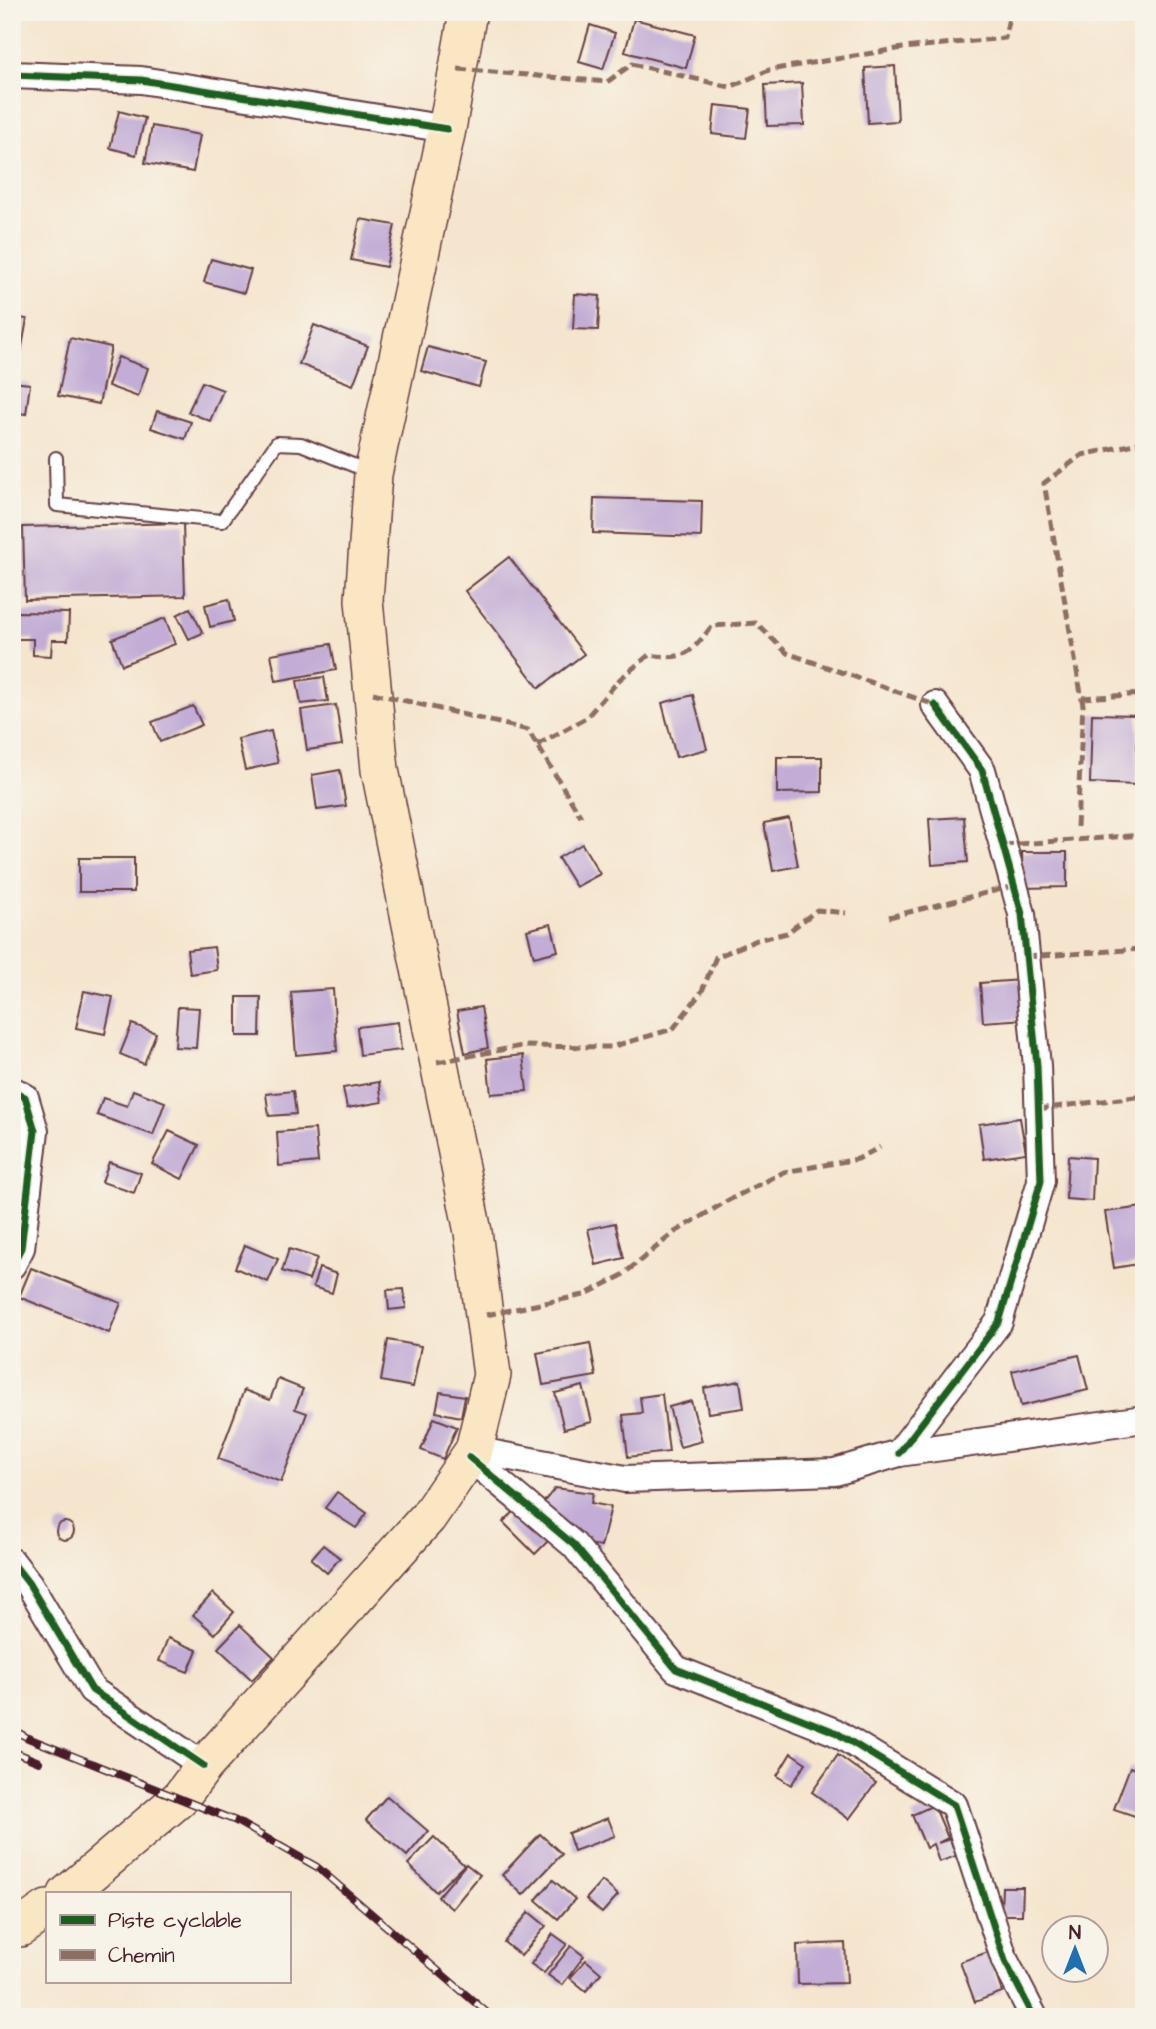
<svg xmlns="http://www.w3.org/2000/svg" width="1156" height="2029" viewBox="0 0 1156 2029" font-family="'Architects Daughter',sans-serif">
	<rect width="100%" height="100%" fill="#f7f3e8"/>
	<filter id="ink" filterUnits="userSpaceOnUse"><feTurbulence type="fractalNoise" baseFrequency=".0143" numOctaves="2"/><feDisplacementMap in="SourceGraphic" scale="14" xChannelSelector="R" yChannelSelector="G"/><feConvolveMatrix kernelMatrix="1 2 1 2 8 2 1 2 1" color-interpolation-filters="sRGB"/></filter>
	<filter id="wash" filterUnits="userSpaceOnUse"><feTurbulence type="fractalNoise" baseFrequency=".00686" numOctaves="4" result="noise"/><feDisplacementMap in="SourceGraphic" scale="28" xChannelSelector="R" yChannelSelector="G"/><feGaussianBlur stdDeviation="1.57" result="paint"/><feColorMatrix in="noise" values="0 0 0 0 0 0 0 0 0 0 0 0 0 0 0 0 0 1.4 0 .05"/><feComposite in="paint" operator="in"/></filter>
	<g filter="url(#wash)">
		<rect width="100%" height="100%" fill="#f5e5ce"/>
		<g id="blocks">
			<g fill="#c3add6">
				<path d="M634 19 695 35 686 68 625 52Z"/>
				<path d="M590 25 615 33 603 69 579 62Z"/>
				<path d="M895 66 898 121 868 123 865 68Z"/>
				<path d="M802 83 804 125 767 126 765 85Z"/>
				<path d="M715 105 750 109 746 138 712 134Z"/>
				<path d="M119 111 145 118 136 155 110 148Z"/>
				<path d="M152 126 200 135 193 172 145 163Z"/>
				<path d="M360 219 395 225 386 267 351 260Z"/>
				<path d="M211 259 251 270 244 293 204 282Z"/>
				<path d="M575 294 600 296 598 330 573 329Z"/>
				<path d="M12 317 27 319 17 374 12 373Z"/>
				<path d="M314 325 368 346 353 385 299 364Z"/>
				<path d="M70 338 111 347 99 404 58 396Z"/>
				<path d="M428 347 486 362 479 387 421 371Z"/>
				<path d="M118 357 148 368 138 397 108 386Z"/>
				<path d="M12 382 30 384 26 414 12 412Z"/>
				<path d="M202 382 223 390 210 421 188 412Z"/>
				<path d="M157 411 191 422 185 439 151 428Z"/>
				<path d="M594 498 702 501 701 537 593 533Z"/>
				<path d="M183 523 185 596 25 600 23 527Z"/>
				<path d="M509 557 584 654 539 688 465 591Z"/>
				<path d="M229 599 234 621 210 627 205 605Z"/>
				<path d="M190 608 203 633 189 639 177 615Z"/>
				<path d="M17 612 69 613 68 640H52L51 656 33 655V639H16Z"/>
				<path d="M165 618 175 644 122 665 112 639Z"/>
				<path d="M331 644 336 670 276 681 271 654Z"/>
				<path d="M324 677 328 701 301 704 297 681Z"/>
				<path d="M693 695 707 749 676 757 662 703Z"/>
				<path d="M336 705 342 745 307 750 301 710Z"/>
				<path d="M193 706 202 725 160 742 152 722Z"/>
				<path d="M1092 714 1138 715 1136 785 1090 783Z"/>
				<path d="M271 731 278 763 245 770 238 739Z"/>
				<path d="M777 757H822V792L777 793Z"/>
				<path d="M340 770 346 806 317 810 312 775Z"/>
				<path d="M964 817 968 862 932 865 929 819Z"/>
				<path d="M789 818 798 866 773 871 764 823Z"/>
				<path d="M582 844 600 874 576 887 558 858Z"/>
				<path d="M1022 852H1067V887L1023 888Z"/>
				<rect x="79" y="858" width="55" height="34"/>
				<path d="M551 924 558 951 534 957 527 930Z"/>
				<path d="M214 947 217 970 190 974 187 950Z"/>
				<path d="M1022 980 1026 1019 983 1022 980 983Z"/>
				<path d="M333 989 337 1051 296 1055 291 992Z"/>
				<path d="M84 991 113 997 105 1034 76 1028Z"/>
				<path d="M237 997H261L260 1036H237Z"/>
				<path d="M178 1007 199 1008 196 1048 175 1047Z"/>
				<path d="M481 1007 488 1048 465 1053 457 1011Z"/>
				<path d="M398 1022 401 1050 360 1055 357 1027Z"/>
				<path d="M132 1024 156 1033 144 1064 120 1054Z"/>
				<path d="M523 1055 527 1091 491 1094 487 1059Z"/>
				<path d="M379 1082 382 1102 347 1108 343 1088Z"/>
				<path d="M133 1090 165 1102 153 1135 97 1115 103 1098 127 1106Z"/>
				<path d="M293 1091 296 1114 269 1116 266 1094Z"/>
				<path d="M1020 1118 1026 1153 984 1159 979 1124Z"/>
				<path d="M315 1129 318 1162 279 1166 277 1132Z"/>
				<path d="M169 1131 199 1145 182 1179 152 1164Z"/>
				<path d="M1068 1156 1094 1158 1092 1201 1066 1199Z"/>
				<path d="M109 1162 141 1173 134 1193 102 1182Z"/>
				<path d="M1144 1207V1263L1114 1268 1105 1212Z"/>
				<path d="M615 1223 624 1258 596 1265 588 1229Z"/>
				<path d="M245 1245 278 1259 268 1282 235 1268Z"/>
				<path d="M289 1249 317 1258 309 1280 282 1271Z"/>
				<path d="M31 1268 121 1303 109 1333 19 1297Z"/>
				<path d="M319 1268 337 1274 332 1293 313 1287Z"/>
				<path d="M404 1289 406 1308 389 1310 387 1290Z"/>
				<path d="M388 1340 421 1346 413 1387 381 1381Z"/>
				<path d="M590 1343 596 1376 543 1385 537 1353Z"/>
				<path d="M1079 1355 1088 1390 1021 1406 1012 1371Z"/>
				<path d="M278 1379 303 1389 295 1409 307 1413 281 1482 218 1459 244 1390 270 1400Z"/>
				<path d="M740 1381 744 1408 708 1413 704 1388Z"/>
				<path d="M583 1386 592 1422 564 1429 555 1393Z"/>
				<path d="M440 1392 465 1396 461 1417 436 1412Z"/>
				<path d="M662 1394 669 1452 628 1457 623 1415 642 1413 640 1397Z"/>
				<path d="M691 1401 702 1441 680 1447 669 1407Z"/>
				<path d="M434 1418 457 1427 443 1459 421 1450Z"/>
				<path d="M555 1488 593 1493 591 1503 611 1507 601 1547 581 1542 540 1507Z"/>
				<path d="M337 1492 367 1513 356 1528 325 1508Z"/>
				<path d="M520 1506 552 1537 535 1554 503 1522Z"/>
				<circle cx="65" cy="1531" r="9"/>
				<path d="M323 1545 340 1558 327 1573 311 1559Z"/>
				<path d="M213 1593 234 1612 215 1634 193 1615Z"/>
				<path d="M240 1625 274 1657 252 1680 218 1648Z"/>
				<path d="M168 1638 197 1650 188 1672 159 1661Z"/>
				<path d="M791 1753 806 1763 791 1785 777 1776Z"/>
				<path d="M838 1755 876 1783 849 1819 812 1792Z"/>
				<path d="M1130 1767 1144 1773V1792L1135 1816 1114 1809Z"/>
				<path d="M387 1796 428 1831 407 1856 366 1820Z"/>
				<path d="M934 1805 948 1838 938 1843 950 1839 956 1856 939 1862 933 1844 926 1848 912 1815Z"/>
				<path d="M608 1818 615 1836 574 1851 568 1833Z"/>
				<path d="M540 1834 562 1854 523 1895 502 1875Z"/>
				<path d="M434 1837 464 1865 436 1892 408 1864Z"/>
				<path d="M466 1864 480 1875 452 1909 438 1897Z"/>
				<path d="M553 1880 575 1899 558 1919 536 1900Z"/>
				<path d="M602 1881 618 1895 602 1913 586 1899Z"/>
				<path d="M1002 1887H1023L1022 1915H1001Z"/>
				<path d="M529 1912 546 1926 521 1956 504 1942Z"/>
				<path d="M553 1934 567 1944 544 1973 531 1964Z"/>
				<path d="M845 1943 847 1983 798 1984 797 1945Z"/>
				<path d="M571 1946 584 1956 562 1985 548 1975Z"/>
				<path d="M988 1952 1002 1992 975 2002 960 1962Z"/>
				<path d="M586 1960 601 1973 586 1991 570 1978Z"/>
			</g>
		</g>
	</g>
	<g filter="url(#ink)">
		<use href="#blocks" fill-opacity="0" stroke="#643d43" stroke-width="2"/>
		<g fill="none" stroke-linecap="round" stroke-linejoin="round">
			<g stroke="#643d43" stroke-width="16">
				<path id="service" d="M56 458 57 505 222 521 277 443 301 444 370 472"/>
			</g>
			<g stroke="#643d43" stroke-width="30">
				<g id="minor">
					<path d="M12 75 141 80 447 129"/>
					<path d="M12 1090 25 1097 35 1131 21 1248 12 1265"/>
					<path d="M474 1450 625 1479 835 1472 899 1453 1144 1419"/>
					<path d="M899 1453 999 1322 1041 1181 1037 1066 1022 914 982 770 935 705"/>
					<path d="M469 1457 574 1545 676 1669 835 1732 954 1805 1005 1961 1034 2017"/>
					<path d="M12 1562 29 1584 92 1690 204 1766"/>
				</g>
			</g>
			<g stroke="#643d43" stroke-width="40">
				<g id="secondary">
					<path d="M67 1894 180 1798 204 1766 428 1517 474 1450 492 1375 473 1232 380 770 364 600 373 474 447 129 468 12"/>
					<path d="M12 1929 20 1928 47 1909"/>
				</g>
			</g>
			<use href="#service" stroke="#fff" stroke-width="12"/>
			<use href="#minor" stroke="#fff" stroke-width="26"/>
			<use href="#secondary" stroke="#fbe6c4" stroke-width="37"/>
			<g stroke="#4a1f2b" stroke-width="8">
				<g id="rail">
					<path d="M12 1729 28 1738 236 1821 317 1867 492 2017"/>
					<path d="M12 1751 39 1762"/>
				</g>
			</g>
			<use href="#rail" stroke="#f7f3e8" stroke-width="5" stroke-dasharray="16" stroke-linecap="butt"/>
			<g stroke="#8d6e63" stroke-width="5" stroke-dasharray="10 5" stroke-linecap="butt">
				<path d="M458 69 607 82 632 64 730 87 769 70 903 48 1005 38 1010 12"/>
				<path d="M373 693 528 730 581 817"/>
				<path d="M1082 698 1144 694"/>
				<path d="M537 745 586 718 620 679 649 655C686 660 689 655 712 626L756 623 787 653 935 705"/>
				<path d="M1077 827 1083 705 1044 483 1082 455 1144 442"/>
				<path d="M1003 845 1144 835"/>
				<path d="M889 917 1014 886"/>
				<path d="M1026 957 1141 949"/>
				<path d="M437 1062 522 1046 611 1047 673 1029 702 991 716 957 757 940 787 933 817 910 846 913"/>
				<path d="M1038 1109 1144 1096"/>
				<path d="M486 1315 584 1295 621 1276 675 1232 727 1201 784 1172 858 1159 880 1147"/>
			</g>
			<g stroke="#f7f3e8" stroke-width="11">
				<g id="cycleway">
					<path d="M12 75 141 80 447 129"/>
					<path d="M12 1090 25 1097 35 1131 21 1248 12 1265"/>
					<path d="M899 1453 999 1322 1041 1181 1037 1066 1022 914 982 770 935 705"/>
					<path d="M469 1457 574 1545 676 1669 835 1732 954 1805 1005 1961 1034 2017"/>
					<path d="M12 1562 29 1584 92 1690 204 1766"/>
				</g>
			</g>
			<use href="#cycleway" stroke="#1b5e20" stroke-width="7"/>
		</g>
	</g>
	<rect width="1156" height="2029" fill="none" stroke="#f7f3e8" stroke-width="42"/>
	<rect x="46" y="1892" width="245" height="91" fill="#f7f3e8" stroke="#b29e9c" stroke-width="2"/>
	<rect x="60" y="1915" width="35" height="10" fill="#1b5e20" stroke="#b29e9c" stroke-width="2"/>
	<text x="108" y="1927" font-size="21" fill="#4a1f2b">Piste cyclable</text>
	<rect x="60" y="1950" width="35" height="10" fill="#8d6e63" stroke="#b29e9c" stroke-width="2"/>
	<text x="108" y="1962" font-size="21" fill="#4a1f2b">Chemin</text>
	<g transform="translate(1075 1949)"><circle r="33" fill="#f7f3e8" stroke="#b29e9c" stroke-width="2"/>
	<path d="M0-5L12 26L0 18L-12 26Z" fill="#1f6fb2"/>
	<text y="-10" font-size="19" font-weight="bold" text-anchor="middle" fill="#4a1f2b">N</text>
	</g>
</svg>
